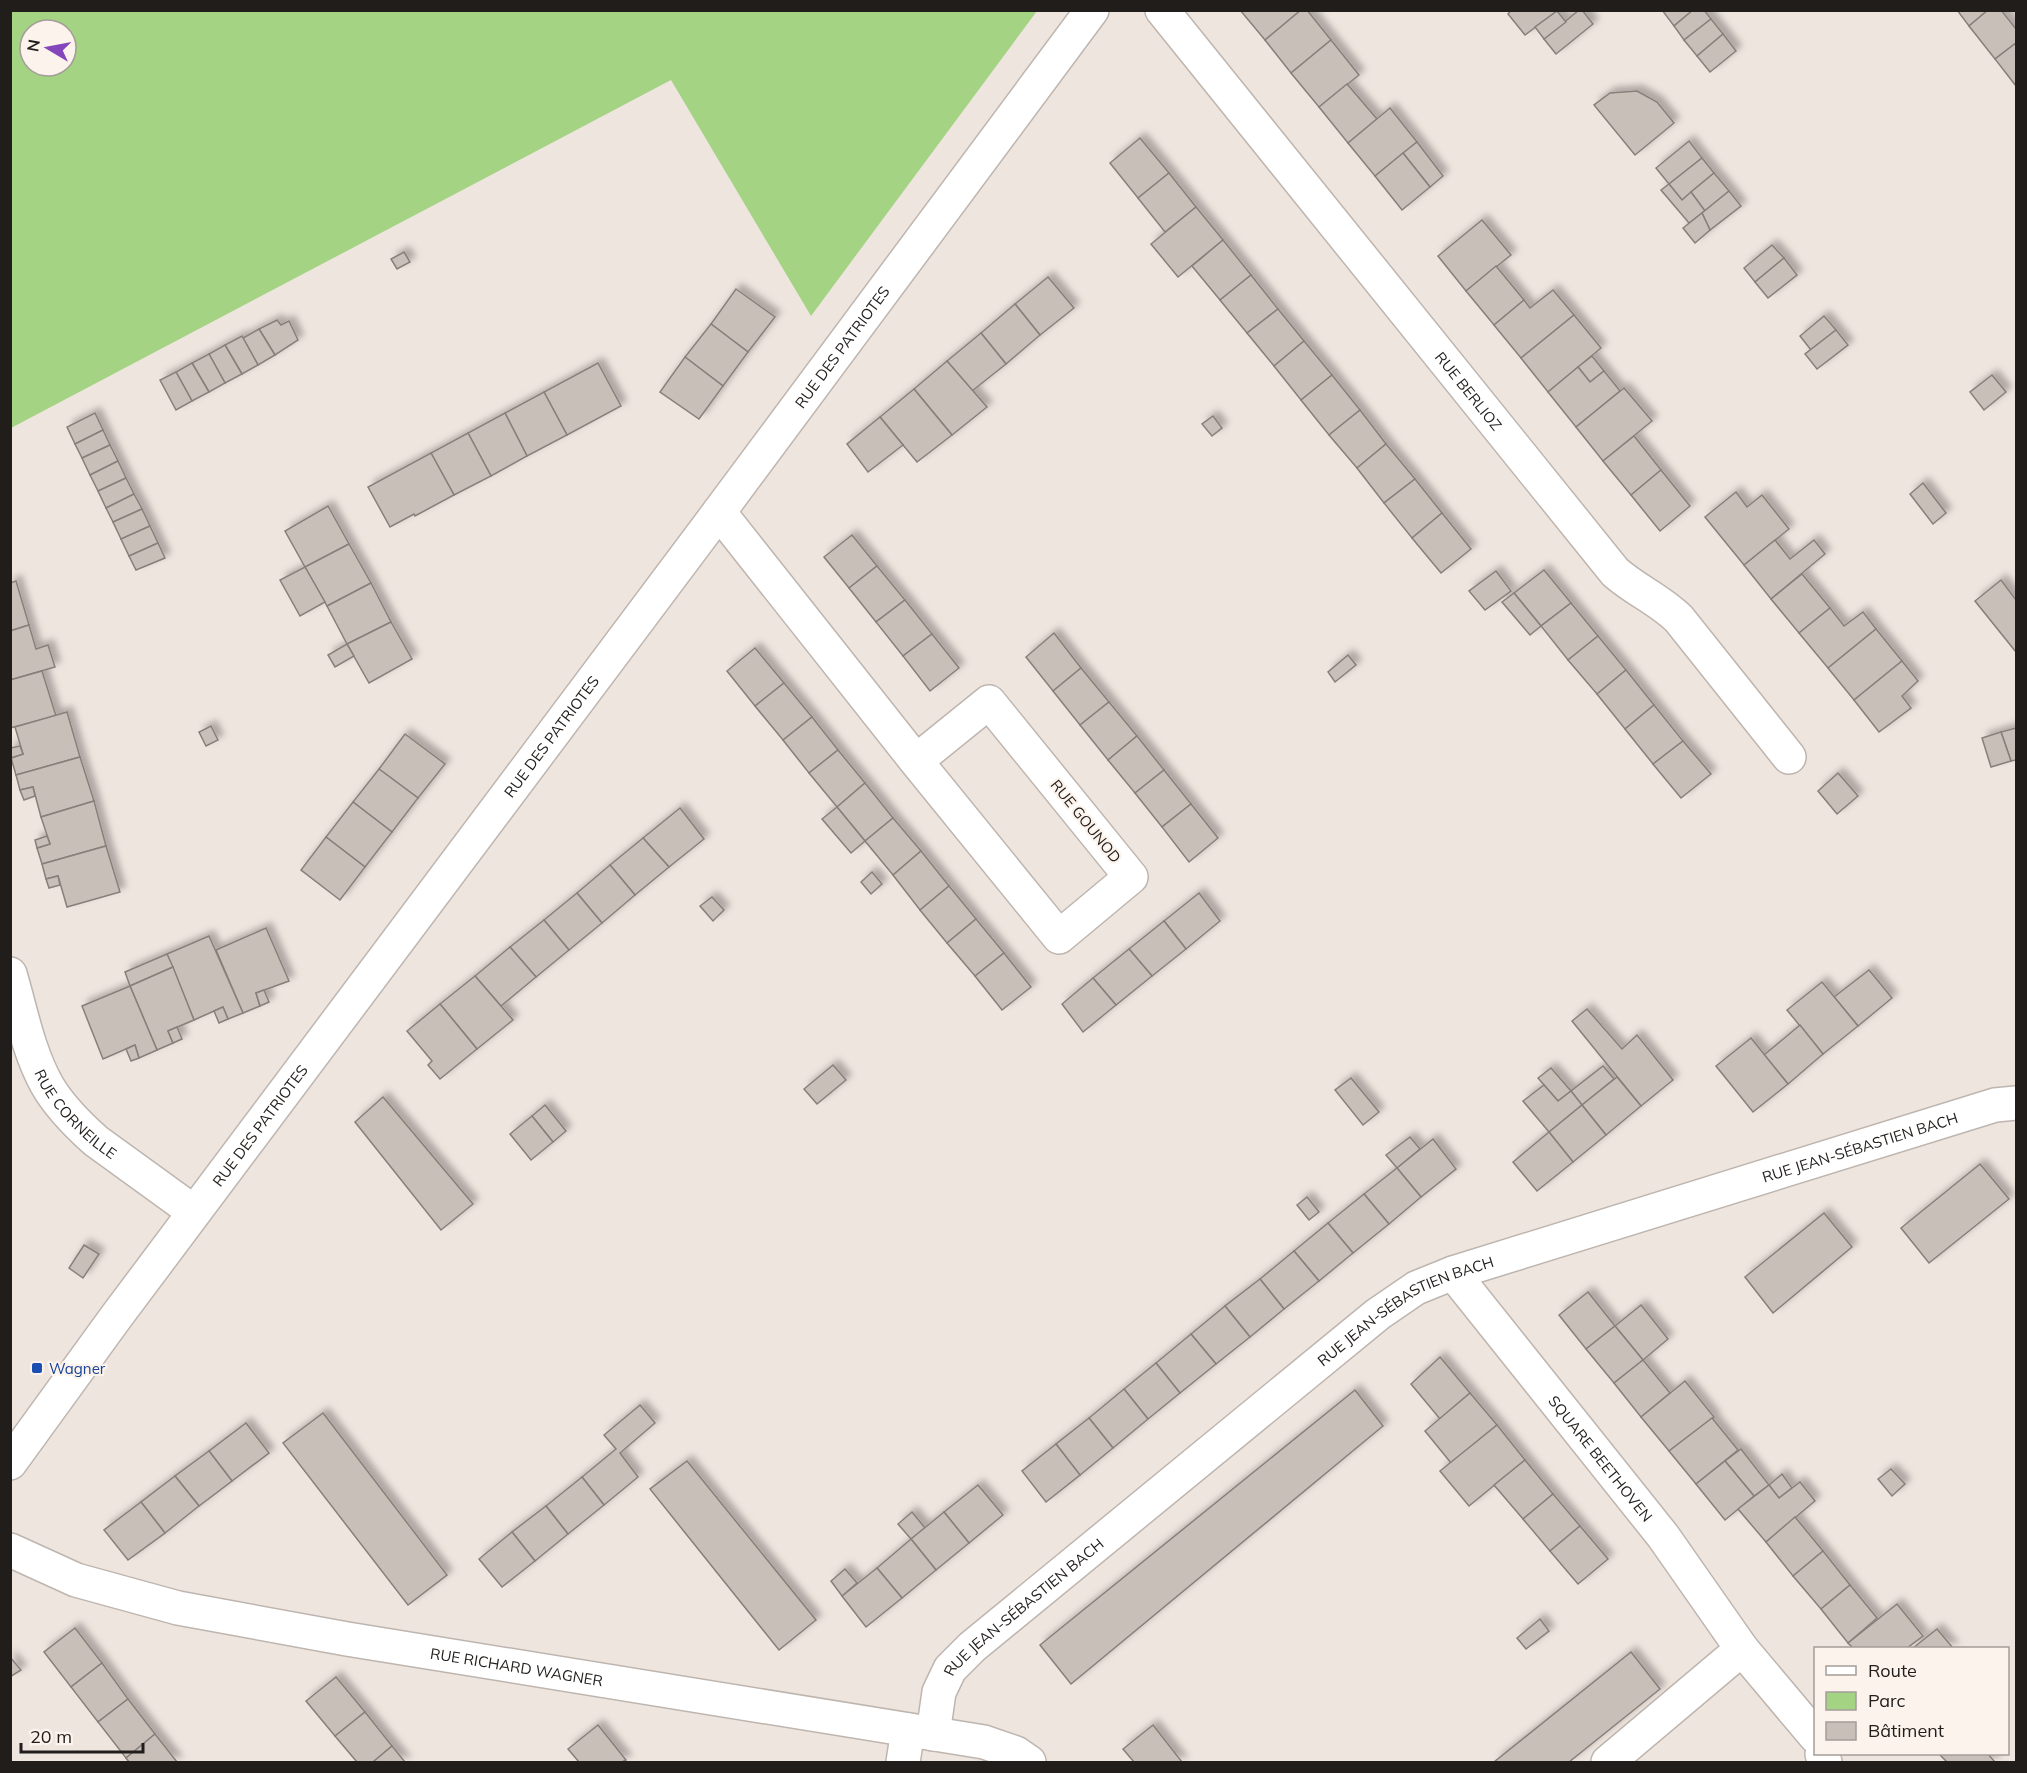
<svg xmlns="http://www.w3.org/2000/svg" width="2027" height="1773" viewBox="0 0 2027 1773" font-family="Mulish,sans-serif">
	<defs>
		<filter id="shadow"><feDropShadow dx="5.5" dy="-5.5" stdDeviation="3" flood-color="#0004"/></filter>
	</defs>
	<rect width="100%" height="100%" fill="#efe5df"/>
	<path fill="#a3d383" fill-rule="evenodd" d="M11 10 1037 11 811 316 671 80 11 428ZM30 30H66V66H30Z"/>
	<g fill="#c8bfb9" stroke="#887f7a" stroke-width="1.5" filter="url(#shadow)">
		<path d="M1240 10H1301L1265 40Z"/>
		<path d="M1301 10H1307L1331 40 1291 73 1265 40Z"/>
		<path d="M1511 10H1557V11L1525 35 1508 14Z"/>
		<path d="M1579 10H1582L1593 24 1556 54 1544 39Z"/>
		<path d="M1662 10H1693L1674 26Z"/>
		<path d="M1693 10H1704L1711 19 1684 40 1674 26Z"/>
		<path d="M1957 10H1988L1969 26Z"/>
		<path d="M1988 10H2001L2016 29V43L1995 59 1969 26Z"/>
		<path d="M1557 11 1566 22 1544 39 1535 27Z"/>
		<path d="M1711 19 1723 34 1697 56 1684 40Z"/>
		<path d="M1723 34 1736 51 1710 72 1697 56Z"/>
		<path d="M1331 40 1359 75 1319 107 1291 73Z"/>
		<path d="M2016 43V86L1995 59Z"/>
		<path d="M1347 84 1377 119 1348 143 1319 107Z"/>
		<path d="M1637 91 1657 102 1674 123 1635 155 1594 105 1610 93Z"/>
		<path d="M1390 108 1417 142 1375 176 1348 143Z"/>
		<path d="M1140 138 1169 173 1138 198 1110 163Z"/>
		<path d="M1689 141 1702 158 1669 184 1656 168Z"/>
		<path d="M1417 142 1443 176 1430 187 1403 153Z"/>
		<path d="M1403 153 1430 187 1402 210 1375 176Z"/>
		<path d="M1702 158 1714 173 1682 200 1669 184Z"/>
		<path d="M1169 173 1196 207 1165 232 1138 198Z"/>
		<path d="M1714 173 1729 191 1705 211 1691 192Z"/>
		<path d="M1669 184 1682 200 1691 192 1705 211 1689 223 1661 190Z"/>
		<path d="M1729 191 1741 206 1710 230 1702 213Z"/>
		<path d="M1196 207 1223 240 1178 277 1151 244Z"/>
		<path d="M1702 213 1710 230 1695 243 1683 228Z"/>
		<path d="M1482 220 1511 255 1466 291 1438 256Z"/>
		<path d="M1223 240 1251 275 1220 300 1192 266Z"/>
		<path d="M1772 245 1784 258 1755 282 1744 268Z"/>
		<path d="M404 252 410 262 397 269 391 259Z"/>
		<path d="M1784 258 1797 275 1768 298 1755 282Z"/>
		<path d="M1496 266 1524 300 1494 325 1466 291Z"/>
		<path d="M1251 275 1278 309 1247 333 1220 300Z"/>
		<path d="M1048 277 1074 308 1040 335 1015 304Z"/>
		<path d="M736 289 775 317 748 352 711 324Z"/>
		<path d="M1553 290 1574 315 1521 358 1494 325 1524 300 1530 308Z"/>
		<path d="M1015 304 1040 335 1006 364 981 333Z"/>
		<path d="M1278 309 1304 341 1274 366 1247 333Z"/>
		<path d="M1574 315 1601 348 1548 392 1521 358Z"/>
		<path d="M1824 316 1836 330 1811 350 1800 336Z"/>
		<path d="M277 320 281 325 289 321 298 340 275 355 259 329Z"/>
		<path d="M711 324 748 352 723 386 685 357Z"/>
		<path d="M259 329 275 355 258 365 243 338Z"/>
		<path d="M1836 330 1848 345 1817 369 1805 354Z"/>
		<path d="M981 333 1006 364 972 391 947 361Z"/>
		<path d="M242 336 258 365 242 374 225 345Z"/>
		<path d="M1304 341 1332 375 1301 400 1274 366Z"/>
		<path d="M225 345 242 374 225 383 209 354Z"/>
		<path d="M209 354 225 383 209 392 192 363Z"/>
		<path d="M1592 356 1604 371 1590 382 1578 367Z"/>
		<path d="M685 357 723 386 699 419 660 392Z"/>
		<path d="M947 361 987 407 952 435 914 389Z"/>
		<path d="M192 363 209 392 192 401 176 372Z"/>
		<path d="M598 363 621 406 567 435 544 392Z"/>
		<path d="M1578 367 1590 382 1604 371 1620 391 1576 427 1548 392Z"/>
		<path d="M176 372 192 401 176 410 160 380Z"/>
		<path d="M1332 375 1360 410 1329 435 1301 400Z"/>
		<path d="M1992 375 2006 392 1984 410 1970 392Z"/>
		<path d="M1624 388 1652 421 1603 461 1576 427Z"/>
		<path d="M914 389 952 435 917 462 880 417Z"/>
		<path d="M544 392 567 435 527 456 505 413Z"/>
		<path d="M1360 410 1386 444 1357 468 1329 435Z"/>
		<path d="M95 413 103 430 75 444 67 427Z"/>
		<path d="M505 413 527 456 491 476 468 433Z"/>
		<path d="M1213 416 1222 428 1212 436 1202 424Z"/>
		<path d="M880 417 903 445 868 472 847 444Z"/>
		<path d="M103 430 110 445 82 458 75 444Z"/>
		<path d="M468 433 491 476 454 495 431 453Z"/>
		<path d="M1634 436 1661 470 1631 495 1603 461Z"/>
		<path d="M1386 444 1415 479 1384 503 1357 468Z"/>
		<path d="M110 445 118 461 90 475 82 458Z"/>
		<path d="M431 453 454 495 415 516 414 514 390 527 368 487Z"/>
		<path d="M118 461 126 478 98 491 90 475Z"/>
		<path d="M1661 470 1690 506 1660 531 1631 495Z"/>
		<path d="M126 478 134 494 106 508 98 491Z"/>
		<path d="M1415 479 1442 513 1412 538 1384 503Z"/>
		<path d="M1923 483 1946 513 1933 524 1910 494Z"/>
		<path d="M1736 492 1747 507 1762 495 1789 529 1744 565 1705 517Z"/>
		<path d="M134 494 142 509 113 522 106 508Z"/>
		<path d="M328 506 349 544 305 567 285 531Z"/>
		<path d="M142 509 150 526 121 539 113 522Z"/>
		<path d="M1442 513 1471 549 1441 573 1412 538Z"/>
		<path d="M150 526 158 543 129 556 121 539Z"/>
		<path d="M852 535 877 566 849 588 824 557Z"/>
		<path d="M1775 540 1790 559 1814 540 1825 554 1771 599 1744 565Z"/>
		<path d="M158 543 165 558 136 570 129 556Z"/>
		<path d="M349 544 371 583 327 606 305 567Z"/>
		<path d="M877 566 905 600 876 622 849 588Z"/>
		<path d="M305 567 325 602 300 616 280 580Z"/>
		<path d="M1544 570 1571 603 1541 626 1514 593Z"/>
		<path d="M1496 571 1511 591 1485 610 1469 591Z"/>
		<path d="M1802 574 1830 608 1799 633 1771 599Z"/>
		<path d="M2001 580 2016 600V652L1975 601Z"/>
		<path d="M16 581 29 625 10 631V583Z"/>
		<path d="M371 583 391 622 347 644 327 606Z"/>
		<path d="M1514 593 1541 626 1530 635 1502 602Z"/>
		<path d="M905 600 932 634 903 656 876 622Z"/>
		<path d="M1571 603 1598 636 1568 660 1541 626Z"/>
		<path d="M1830 608 1844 626 1863 612 1876 629 1828 668 1799 633Z"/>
		<path d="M391 622 412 659 369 683 347 644Z"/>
		<path d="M29 625 36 649 48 645 55 667 10 680V631Z"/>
		<path d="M1876 629 1902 661 1854 700 1828 668Z"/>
		<path d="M1054 633 1081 668 1053 691 1026 657Z"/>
		<path d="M932 634 959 668 930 691 903 656Z"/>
		<path d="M1598 636 1626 670 1597 694 1568 660Z"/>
		<path d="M347 644 354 656 335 667 328 655Z"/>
		<path d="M755 648 784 683 755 706 727 671Z"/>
		<path d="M1348 655 1356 665 1335 682 1328 672Z"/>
		<path d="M1902 661 1918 681 1902 696 1911 708 1879 732 1854 700Z"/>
		<path d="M1081 668 1109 702 1080 725 1053 691Z"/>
		<path d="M1626 670 1654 705 1625 729 1597 694Z"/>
		<path d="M42 671 56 716 10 728V680Z"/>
		<path d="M784 683 812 717 783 740 755 706Z"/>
		<path d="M1109 702 1137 736 1108 760 1080 725Z"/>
		<path d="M1654 705 1683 741 1653 764 1625 729Z"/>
		<path d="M67 712 80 757 16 775 11 758 23 754 15 727Z"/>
		<path d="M812 717 838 750 809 773 783 740Z"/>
		<path d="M211 726 218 740 206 746 199 732Z"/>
		<path d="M2016 728V760L2011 761 2001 732Z"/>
		<path d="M2001 732 2011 761 1991 767 1982 738Z"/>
		<path d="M405 734 445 764 418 798 379 769Z"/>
		<path d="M1137 736 1164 770 1135 793 1108 760Z"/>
		<path d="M1683 741 1711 774 1681 798 1653 764Z"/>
		<path d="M20 746 23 754 11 758 10 748Z"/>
		<path d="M838 750 865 783 837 807 809 773Z"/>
		<path d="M80 757 94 801 41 817 33 787 20 790 16 775Z"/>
		<path d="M379 769 418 798 392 832 353 802Z"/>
		<path d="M1164 770 1191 804 1162 827 1135 793Z"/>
		<path d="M1838 773 1858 796 1837 814 1818 791Z"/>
		<path d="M865 783 893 818 865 841 837 807Z"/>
		<path d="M33 787 35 796 24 800 20 790Z"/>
		<path d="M94 801 106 846 42 864 37 848 50 844 41 817Z"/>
		<path d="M353 802 392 832 365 867 326 837Z"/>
		<path d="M1191 804 1218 838 1189 862 1162 827Z"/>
		<path d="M837 807 865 841 851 853 822 819Z"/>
		<path d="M680 808 704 839 669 867 643 838Z"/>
		<path d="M893 818 921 851 893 875 865 841Z"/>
		<path d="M47 836 50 844 37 848 35 840Z"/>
		<path d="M326 837 365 867 340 900 301 870Z"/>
		<path d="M643 838 669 867 635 895 610 865Z"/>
		<path d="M106 846 120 892 67 907 58 876 46 879 42 864Z"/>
		<path d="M921 851 949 886 920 910 893 875Z"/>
		<path d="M610 865 635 895 602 923 577 893Z"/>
		<path d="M872 872 882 884 871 894 861 882Z"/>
		<path d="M58 876 60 885 49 888 46 879Z"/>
		<path d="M949 886 976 919 947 943 920 910Z"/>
		<path d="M577 893 602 923 569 950 544 920Z"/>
		<path d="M1199 893 1220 921 1186 949 1164 921Z"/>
		<path d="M712 897 724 910 713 921 700 906Z"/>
		<path d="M976 919 1004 953 975 976 947 943Z"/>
		<path d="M544 920 569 950 536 977 510 947Z"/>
		<path d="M1164 921 1186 949 1152 976 1129 949Z"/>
		<path d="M266 928 289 981 256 993 260 1006 243 1013 216 950Z"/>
		<path d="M209 936 243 1013 228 1019 223 1007 194 1020 167 954Z"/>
		<path d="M510 947 536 977 501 1006 475 976Z"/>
		<path d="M1129 949 1152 976 1116 1005 1093 978Z"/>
		<path d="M1004 953 1031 987 1002 1010 975 976Z"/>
		<path d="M167 954 173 967 130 986 125 972Z"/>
		<path d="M173 967 194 1020 168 1031 173 1043 157 1050 130 986Z"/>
		<path d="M1869 970 1892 998 1858 1026 1834 997Z"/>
		<path d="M475 976 513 1020 477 1049 440 1004Z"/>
		<path d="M1093 978 1116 1005 1083 1032 1062 1004Z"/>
		<path d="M1822 982 1858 1026 1823 1054 1787 1010Z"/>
		<path d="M130 986 157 1050 139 1058 135 1045 103 1059 82 1006Z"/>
		<path d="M264 990 269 1002 260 1006 256 993Z"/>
		<path d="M440 1004 477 1049 440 1079 428 1065 432 1061 407 1031Z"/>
		<path d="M223 1007 228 1019 219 1023 214 1011Z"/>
		<path d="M1587 1009 1622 1049 1637 1035 1673 1080 1641 1106 1572 1021Z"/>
		<path d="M1800 1025 1823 1054 1788 1084 1764 1055Z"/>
		<path d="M177 1027 182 1039 173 1043 168 1031Z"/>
		<path d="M1751 1038 1788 1084 1753 1112 1716 1066Z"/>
		<path d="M135 1045 139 1058 131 1061 126 1049Z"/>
		<path d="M833 1065 846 1080 817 1104 804 1089Z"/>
		<path d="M1603 1066 1614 1079 1582 1105 1571 1091Z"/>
		<path d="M1551 1068 1571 1091 1558 1101 1538 1078Z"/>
		<path d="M1617 1077 1641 1106 1606 1135 1582 1105Z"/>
		<path d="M1351 1078 1379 1112 1363 1125 1335 1090Z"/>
		<path d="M1544 1085 1558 1101 1571 1091 1582 1105 1549 1132 1523 1101Z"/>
		<path d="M383 1097 473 1204 441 1230 355 1122Z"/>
		<path d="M545 1105 566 1131 553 1142 532 1116Z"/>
		<path d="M1582 1105 1606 1135 1573 1162 1549 1132Z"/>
		<path d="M532 1116 553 1142 531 1160 510 1134Z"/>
		<path d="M1549 1132 1573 1162 1537 1191 1513 1162Z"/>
		<path d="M1410 1137 1420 1149 1397 1168 1386 1155Z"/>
		<path d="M1433 1139 1456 1169 1421 1197 1397 1168Z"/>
		<path d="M1980 1164 2009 1199 1929 1263 1901 1228Z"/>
		<path d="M1397 1168 1421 1197 1389 1224 1364 1194Z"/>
		<path d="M1364 1194 1389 1224 1353 1253 1328 1223Z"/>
		<path d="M1307 1197 1319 1212 1309 1220 1297 1205Z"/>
		<path d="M1824 1213 1852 1247 1773 1313 1745 1277Z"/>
		<path d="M1328 1223 1353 1253 1319 1281 1294 1251Z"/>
		<path d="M84 1245 99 1254 83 1278 69 1268Z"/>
		<path d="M1294 1251 1319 1281 1284 1309 1260 1279Z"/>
		<path d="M1260 1279 1284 1309 1250 1337 1225 1306Z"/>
		<path d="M1588 1292 1615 1326 1586 1349 1559 1315Z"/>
		<path d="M1641 1305 1668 1339 1643 1360 1615 1326Z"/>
		<path d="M1225 1306 1250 1337 1216 1364 1191 1334Z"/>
		<path d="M1615 1326 1643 1360 1614 1383 1586 1349Z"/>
		<path d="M1191 1334 1216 1364 1180 1393 1156 1363Z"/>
		<path d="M1440 1357 1470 1393 1440 1419 1411 1384Z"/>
		<path d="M1643 1360 1670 1393 1641 1417 1614 1383Z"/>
		<path d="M1156 1363 1180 1393 1148 1419 1124 1389Z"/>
		<path d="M1685 1381 1714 1417 1669 1451 1641 1417Z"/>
		<path d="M1124 1389 1148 1419 1113 1448 1089 1418Z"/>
		<path d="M1355 1390 1383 1426 1071 1684 1040 1645Z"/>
		<path d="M1470 1393 1497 1425 1451 1463 1425 1431Z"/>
		<path d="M640 1405 655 1423 620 1453 638 1477 604 1505 582 1477 616 1449 604 1435Z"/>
		<path d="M323 1413 447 1575 408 1605 283 1443Z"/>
		<path d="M1089 1418 1113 1448 1080 1475 1056 1444Z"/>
		<path d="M1712 1418 1738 1450 1696 1484 1669 1451Z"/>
		<path d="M246 1423 269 1453 232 1481 209 1451Z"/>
		<path d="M1497 1425 1525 1460 1469 1506 1440 1471Z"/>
		<path d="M1056 1444 1080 1475 1046 1502 1022 1471Z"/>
		<path d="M1741 1449 1769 1485 1754 1496 1725 1461Z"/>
		<path d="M209 1451 232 1481 199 1506 175 1476Z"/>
		<path d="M1525 1460 1553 1494 1523 1519 1494 1485Z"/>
		<path d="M687 1461 816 1620 779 1650 650 1489Z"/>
		<path d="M1725 1461 1754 1496 1725 1520 1696 1484Z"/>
		<path d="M1891 1469 1905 1484 1892 1496 1878 1479Z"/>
		<path d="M1782 1474 1792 1488 1779 1498 1769 1485Z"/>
		<path d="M175 1476 199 1506 165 1533 141 1502Z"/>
		<path d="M582 1477 604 1505 568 1534 546 1506Z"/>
		<path d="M1800 1482 1815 1501 1766 1542 1738 1509 1769 1485 1779 1498Z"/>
		<path d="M978 1485 1003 1515 969 1543 944 1512Z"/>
		<path d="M1553 1494 1580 1526 1550 1551 1523 1519Z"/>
		<path d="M141 1502 165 1533 128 1560 104 1530Z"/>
		<path d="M546 1506 568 1534 535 1561 512 1532Z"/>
		<path d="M912 1512 925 1528 911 1539 898 1524Z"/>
		<path d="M944 1512 969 1543 936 1570 911 1539Z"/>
		<path d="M1795 1517 1823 1551 1793 1576 1766 1542Z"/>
		<path d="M1580 1526 1608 1559 1578 1584 1550 1551Z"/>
		<path d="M512 1532 535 1561 502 1587 479 1559Z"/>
		<path d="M911 1539 936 1570 902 1598 877 1568Z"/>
		<path d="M1823 1551 1850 1585 1821 1609 1793 1576Z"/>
		<path d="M877 1568 902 1598 866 1627 842 1596Z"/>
		<path d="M845 1569 857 1583 842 1596 831 1581Z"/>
		<path d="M1850 1585 1877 1618 1848 1643 1821 1609Z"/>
		<path d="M1897 1604 1923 1636 1907 1648H1853L1848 1643Z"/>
		<path d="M1540 1619 1549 1631 1526 1649 1517 1638Z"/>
		<path d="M75 1628 102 1663 71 1687 44 1652Z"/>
		<path d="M1937 1629 1953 1648H1913Z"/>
		<path d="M1631 1652 1660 1689 1569 1762H1494Z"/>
		<path d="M10 1657 21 1670 10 1677Z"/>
		<path d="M102 1663 128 1699 98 1722 71 1687Z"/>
		<path d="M336 1677 365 1712 335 1736 306 1701Z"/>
		<path d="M128 1699 155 1734 126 1758 98 1722Z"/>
		<path d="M365 1712 392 1746 373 1762H357L335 1736Z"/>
		<path d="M598 1725 626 1760 622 1762H579L568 1749Z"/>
		<path d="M1153 1725 1182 1762H1134L1123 1749Z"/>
		<path d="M155 1734 177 1762H129L126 1758Z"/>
		<path d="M392 1746 405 1762H373Z"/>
		<path d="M1939 1754H1988L1995 1762H1947Z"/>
	</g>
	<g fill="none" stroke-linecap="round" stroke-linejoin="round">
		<g stroke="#beb5af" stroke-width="36">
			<g id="minor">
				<path id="s1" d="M1162 10 1615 572C1635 590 1660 600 1679 619L1789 757"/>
				<path d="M719 512 916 761 1059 937 1131 877 989 702 916 761"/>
				<path id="s2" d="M10 974C21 1011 28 1051 47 1085 59 1106 78 1125 96 1141L194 1212"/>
				<path id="s3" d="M1453 1273 1663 1536 1742 1649 1816 1737"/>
				<path id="s4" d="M10 1463 116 1317 719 512 1092 10"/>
				<path id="s5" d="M10 1550 76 1580 178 1608 347 1639 984 1742 1016 1753 1029 1762"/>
				<path id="s6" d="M933 1734 939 1692 950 1669 972 1647 1378 1314 1416 1288 1453 1273 1995 1105 2016 1103"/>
				<path d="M1822 1754 1825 1762"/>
				<path d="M903 1762 908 1730"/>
				<path d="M1608 1762 1742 1649"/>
			</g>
		</g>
		<use href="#minor" stroke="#fff" stroke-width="33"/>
	</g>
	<rect fill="#1a4fb4" stroke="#fcf3ec" stroke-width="2" x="31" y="1362" width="12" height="12" rx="3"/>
	<g text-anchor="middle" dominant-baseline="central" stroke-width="4.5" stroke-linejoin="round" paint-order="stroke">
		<g font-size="15" fill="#201d1b" stroke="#fcf3ec">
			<text stroke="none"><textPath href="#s4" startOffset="1392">RUE DES PATRIOTES</textPath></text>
			<text stroke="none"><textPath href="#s1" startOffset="489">RUE BERLIOZ</textPath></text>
			<text stroke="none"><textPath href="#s4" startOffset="906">RUE DES PATRIOTES</textPath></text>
			<text transform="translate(1086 821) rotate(51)">RUE GOUNOD</text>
			<text stroke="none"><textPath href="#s2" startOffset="158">RUE CORNEILLE</textPath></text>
			<text stroke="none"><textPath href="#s4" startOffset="420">RUE DES PATRIOTES</textPath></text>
			<text stroke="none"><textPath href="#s6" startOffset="1136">RUE JEAN-SÉBASTIEN BACH</textPath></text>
			<text stroke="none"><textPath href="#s6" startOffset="650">RUE JEAN-SÉBASTIEN BACH</textPath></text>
			<text stroke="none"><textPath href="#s3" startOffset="237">SQUARE BEETHOVEN</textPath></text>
			<text stroke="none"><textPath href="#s6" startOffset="164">RUE JEAN-SÉBASTIEN BACH</textPath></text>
			<text stroke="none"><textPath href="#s5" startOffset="522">RUE RICHARD WAGNER</textPath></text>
		</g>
		<g font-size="15" fill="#164399" stroke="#fcf3ec" text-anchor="start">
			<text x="49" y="1368">Wagner</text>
		</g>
	</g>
	<rect width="2027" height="1773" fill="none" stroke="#201d1b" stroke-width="24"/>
	<rect x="1814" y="1647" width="195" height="108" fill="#fcf3ec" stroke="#a49d98" stroke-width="1.5"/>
	<rect x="1826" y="1666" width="30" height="9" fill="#ffffff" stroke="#a49d98" stroke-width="1.5"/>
	<text x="1868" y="1677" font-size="18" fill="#201d1b">Route</text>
	<rect x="1826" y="1692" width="30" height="18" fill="#a3d383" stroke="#a49d98" stroke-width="1.5"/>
	<text x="1868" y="1707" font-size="18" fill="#201d1b">Parc</text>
	<rect x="1826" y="1722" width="30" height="18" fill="#c8bfb9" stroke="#a49d98" stroke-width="1.5"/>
	<text x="1868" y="1737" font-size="18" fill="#201d1b">Bâtiment</text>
	<g transform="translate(48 48) rotate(280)"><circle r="28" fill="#fcf3ec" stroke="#a49d98" stroke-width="1.5"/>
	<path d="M0-4.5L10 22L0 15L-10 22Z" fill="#8346bb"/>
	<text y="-9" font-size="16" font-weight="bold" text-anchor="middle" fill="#201d1b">N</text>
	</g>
	<path d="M21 1743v9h122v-9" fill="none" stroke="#201d1b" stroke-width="3"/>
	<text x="30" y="1743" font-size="18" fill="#201d1b" stroke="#fcf3ec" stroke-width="4.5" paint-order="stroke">20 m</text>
</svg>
